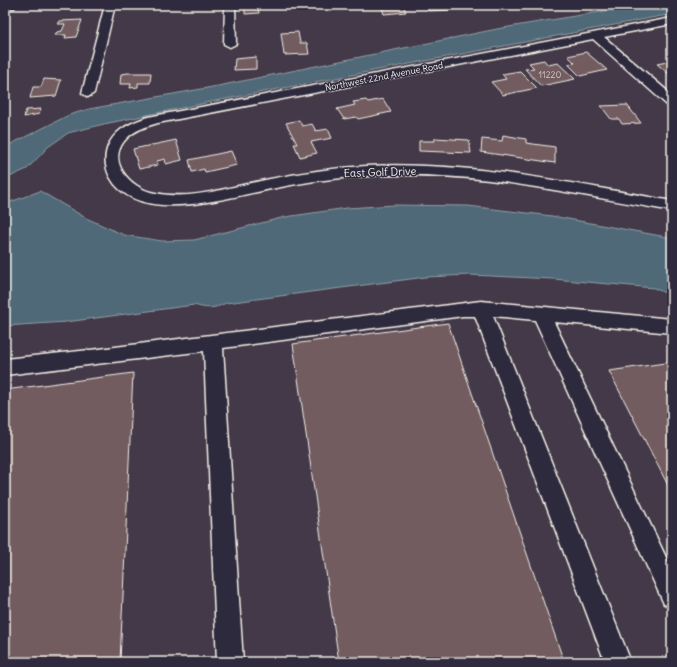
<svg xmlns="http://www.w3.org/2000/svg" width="677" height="667" viewBox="0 0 677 667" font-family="Delius,sans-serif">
	<rect width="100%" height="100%" fill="#433948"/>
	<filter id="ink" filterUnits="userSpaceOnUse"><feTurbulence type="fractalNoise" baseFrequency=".025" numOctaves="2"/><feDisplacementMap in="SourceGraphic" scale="8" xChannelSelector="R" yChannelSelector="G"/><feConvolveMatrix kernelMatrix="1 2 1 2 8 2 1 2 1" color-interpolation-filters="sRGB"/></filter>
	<g filter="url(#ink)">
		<g fill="#506979" stroke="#929fa5">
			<path d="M641 5H672V14L205 103 104 124 68 133 48 147 27 169 5 179V145L11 144 69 115 89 109 218 86 497 29Z"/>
			<path d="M40 191 86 218 124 235 162 241 194 240 285 217 347 208 394 205 468 206 552 216 672 238V290H667L665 293 654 288 553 279 470 275 426 277 226 303C214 309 207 309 194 305L66 322 5 326V204Z"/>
		</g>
		<g fill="#725c60" stroke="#f4f1e8">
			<path d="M381 5H403L406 12 384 14Z"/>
			<path d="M426 5H447L450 10 428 11Z"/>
			<path d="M258 6 259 13 245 14V7Z"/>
			<path d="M82 20 76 37 65 38 66 35H55L57 32 62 31 65 24H58L60 21Z"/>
			<path d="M298 32 300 43H307L309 54 284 55 281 33Z"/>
			<path d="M586 52 607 70 580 76 568 64 575 63 568 56Z"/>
			<path d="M256 57V69L234 70 235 59Z"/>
			<path d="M544 60 548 65 558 63 575 79 541 86 525 69 534 68 529 63Z"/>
			<path d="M672 61V73L669 74 657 64Z"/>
			<path d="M520 71 537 88 503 95 491 82 506 79 502 74Z"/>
			<path d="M128 73H151L150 83H138V87L130 88 131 84H120L121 74Z"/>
			<path d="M44 79 61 80 56 96 30 98 33 87H41Z"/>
			<path d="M383 99 391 112 358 119 356 117 344 119 337 109 355 105 353 102 366 100 368 102Z"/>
			<path d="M627 105 641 123 622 124 619 119H611L601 106Z"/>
			<path d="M41 109 39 114 24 117 26 110Z"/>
			<path d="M299 120 302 126 312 124 316 131 328 129 332 138 311 142 317 153 300 157 294 144H297L286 123Z"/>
			<path d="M503 135 526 139V143L555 147V163L481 152 482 139 502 141Z"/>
			<path d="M435 138 469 140 471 153 419 151V141H435Z"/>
			<path d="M176 140 182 160 166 164 165 159 157 161 158 165 139 169 133 149Z"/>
			<path d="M231 151 237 165 205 172 204 169 192 172 189 160Z"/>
			<path d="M448 323 564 662H339L293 344Z"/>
			<path d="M672 362V493L609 371Z"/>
			<path d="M133 373 120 662H5V390Z"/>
		</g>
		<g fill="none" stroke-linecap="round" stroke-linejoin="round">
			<g stroke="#f4f1e8" stroke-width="3">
				<g id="minor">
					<path d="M105 5H115L94 93 88 97 82 93Z"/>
					<path d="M225 5H235L236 44 230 47 224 44Z"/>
					<path d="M672 18V24L604 37 672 95V106L667 105 593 39 158 123C147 126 135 130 127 138 104 161 131 189 155 193 191 201 229 187 265 180 298 173 332 168 366 166 469 161 571 183 672 201V211C611 200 550 188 489 180 444 175 398 173 353 177 326 179 298 183 271 189 229 197 137 227 110 177 104 165 104 153 110 142 118 128 133 122 148 117Z"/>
					<path d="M481 301 672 319V333L554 322 672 570V608L664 604 535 320 493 316 631 662H605L475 316H463L223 348 243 662H217L204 351 5 375V359L99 349Z"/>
				</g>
			</g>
			<g stroke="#f4f1e8" stroke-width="3">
				<path id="major" d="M5 5H16L14 8 5 9Z"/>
			</g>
			<use href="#minor" fill="#2f2a3d" fill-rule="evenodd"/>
			<use href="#major" fill="#2f2a3d" fill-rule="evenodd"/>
		</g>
	</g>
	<g text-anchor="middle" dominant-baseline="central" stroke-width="3" stroke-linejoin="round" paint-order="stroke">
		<g font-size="9" fill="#d4ccc6">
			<text x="550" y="74">11220</text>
		</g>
		<g font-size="9" fill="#f4f1e8" stroke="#2f2a3d">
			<text transform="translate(384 76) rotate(-11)">Northwest 22nd Avenue Road</text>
		</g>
		<g font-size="11" fill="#f4f1e8" stroke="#2f2a3d">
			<text transform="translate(380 172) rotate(-2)">East Golf Drive</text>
		</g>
	</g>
	<rect width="677" height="667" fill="none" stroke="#2f2a3d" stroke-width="20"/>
	<rect x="10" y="10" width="657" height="647" fill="none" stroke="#f4f1e8" stroke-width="1.5" filter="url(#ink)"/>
</svg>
